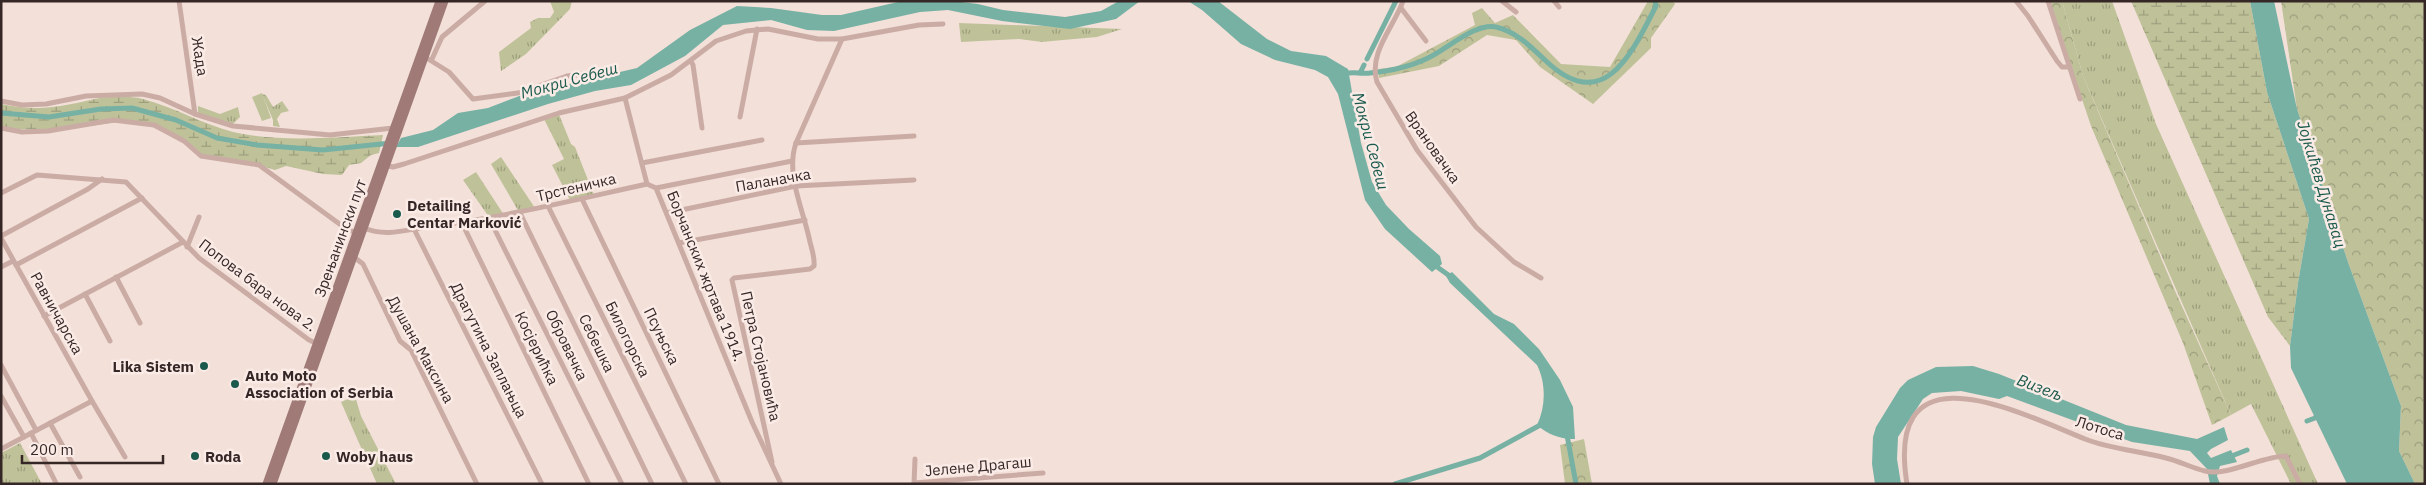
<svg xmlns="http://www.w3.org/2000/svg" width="2426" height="485" viewBox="0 0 2426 485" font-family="'IBM Plex Sans',sans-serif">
	<defs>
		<pattern id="grass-tufts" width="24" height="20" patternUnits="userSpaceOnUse" patternTransform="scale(1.25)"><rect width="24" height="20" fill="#bfc299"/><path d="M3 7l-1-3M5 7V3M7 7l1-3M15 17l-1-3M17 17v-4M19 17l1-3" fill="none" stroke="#9c9e7d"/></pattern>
		<pattern id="forest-crowns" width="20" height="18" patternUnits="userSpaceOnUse" patternTransform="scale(1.25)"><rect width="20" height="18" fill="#bfc299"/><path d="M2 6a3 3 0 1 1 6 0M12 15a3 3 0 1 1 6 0" fill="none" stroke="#9c9e7d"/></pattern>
		<pattern id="wetland-marsh" width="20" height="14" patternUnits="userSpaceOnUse" patternTransform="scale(1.25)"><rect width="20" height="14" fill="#bfc299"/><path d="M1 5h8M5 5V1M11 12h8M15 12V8" fill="none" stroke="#9c9e7d"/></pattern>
	</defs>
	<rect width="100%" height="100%" fill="#f3e0d9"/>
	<g fill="url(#grass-tufts)">
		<path d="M550 1H572L570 9 526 54 501 71 499 52 531 28 530 22 538 18H550L554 12Z"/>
		<path d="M2062 1H2112L2156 124 2318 484H2291L2251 404 2231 415 2083 76Z"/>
		<path d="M959 23 1122 29 1097 37 1063 40 1042 42 1019 39 961 42Z"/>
		<path d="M262 94 266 95 273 107 282 101 289 111 281 113 277 119 280 127 273 126V120Z"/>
		<path d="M198 106 220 114 238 107 240 117 233 124 198 114Z"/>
		<path d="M558 112 571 144 575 147 594 195 570 200 552 165 564 159 543 117Z"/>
		<path d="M501 157 535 208 519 212 491 164Z"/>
		<path d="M476 172 504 215 489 217 463 180Z"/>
		<path d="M355 396 361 416 396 484H377L341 402Z"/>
		<path d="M20 443 42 484H1V453Z"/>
	</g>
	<g fill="url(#forest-crowns)">
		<path d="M1648 1H1673L1675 4 1651 38V48L1593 104 1540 67 1516 40 1487 35 1439 66 1379 78 1378 69 1396 67 1475 25 1472 13 1482 8 1495 23 1513 15 1561 64 1610 67Z"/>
		<path d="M2049 1H2062L2083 76 2176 293 2231 415 2212 425 2183 343 2091 126Z"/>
		<path d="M2281 1H2425V484H2415L2399 451 2401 406 2349 265 2297 109Z"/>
		<path d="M1584 439 1592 484H1565L1560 445Z"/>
	</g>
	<g fill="url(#wetland-marsh)">
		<path d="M2131 1H2250L2267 92 2309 219 2298 283 2290 346 2268 317Z"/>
		<path d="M105 97C117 97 132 96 143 99 174 107 202 124 233 132 281 143 334 137 383 135L379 153 371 155 361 163 349 165 342 175 323 174 286 166 275 170 248 162 210 159 154 125 127 121 52 131 1 128V104C43 113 65 105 105 97Z"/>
	</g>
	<path fill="#bfc299" d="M262 93 271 118 262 121 252 97Z"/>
	<g fill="#77b1a4">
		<path d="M953 1 978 4 1003 10 1065 17 1101 11 1119 1H1140L1116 19 1070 29 1002 21 948 10 920 12 834 31 807 30 771 20 723 25 685 56 631 85 595 91 548 104 418 147H396L401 138 433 130 458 113 488 108 522 95 637 68 690 30 737 6 771 8 822 15H841L898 2Z"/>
		<path d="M1188 1H1218L1267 39 1291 51 1326 56 1348 69 1361 143 1372 182 1386 205 1409 229 1440 256 1442 264 1432 272 1385 229 1365 200 1338 94 1328 77 1315 70 1275 60 1241 44 1202 10Z"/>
		<path d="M2250 1H2274L2297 109 2349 265 2401 406 2399 451 2415 484H2347L2291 368 2290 346 2298 283 2309 219 2267 92Z"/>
		<path d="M1452 272 1494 314 1514 324 1539 349 1560 380 1573 407 1575 439C1562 440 1547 434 1537 425 1546 406 1546 383 1537 365L1450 283 1446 276Z"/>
		<path d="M1973 366 1999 374 2126 425 2197 439 2224 427 2228 440 2211 449 2207 453 2211 458 2231 450 2237 462 2220 466 2217 476 2220 484H2210L2207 469 2190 451 2132 442 2007 396 1999 399 1961 391 1932 393 1923 399 1898 437 1897 459 1901 484H1875L1872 464 1873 437 1876 427 1900 388 1908 380 1936 367Z"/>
	</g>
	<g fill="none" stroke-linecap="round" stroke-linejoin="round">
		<g stroke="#77b1a4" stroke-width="5">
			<path d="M1367 59 1396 1"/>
			<path d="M1360 73 1364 65"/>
			<path d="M1344 74C1352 71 1361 74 1370 73 1390 71 1410 67 1428 58 1446 50 1476 22 1496 27 1517 32 1531 47 1546 61 1604 116 1632 53 1656 6L1655 1"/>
			<path d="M1 113 49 117 101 109 132 108 176 120 217 138 257 145 323 150 391 143"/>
			<path d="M1433 264 1454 279"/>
			<path d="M2307 421 2315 418 2318 413"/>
			<path d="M1567 435 1576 484"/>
			<path d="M2229 457 2247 450"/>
			<path d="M1395 484 1480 458 1544 423"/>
		</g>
		<g stroke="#cbaca5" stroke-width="5">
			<path d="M179 1 195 114"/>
			<path d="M1403 1C1394 27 1368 53 1377 82L1417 150 1476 227 1514 262 1541 278"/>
			<path d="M1502 1 1516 12"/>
			<path d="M1554 1 1559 7"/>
			<path d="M2016 1 2028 16 2057 61 2062 67H2068"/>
			<path d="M2048 1 2080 99"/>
			<path d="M1401 8 1426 41"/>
			<path d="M425 57 449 72 473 99 518 93 567 76 583 74"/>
			<path d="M432 59 442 37 485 1"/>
			<path d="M691 61 693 65 702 128"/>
			<path d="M625 98 647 184"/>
			<path d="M1 101 22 105 46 104 86 96 142 94 160 98 195 114 233 126 330 135 393 128"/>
			<path d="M740 117 757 29"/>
			<path d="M1 128 22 132 48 131 113 120 154 125 184 141 201 156 259 165 345 228 356 233"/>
			<path d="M796 143 914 136"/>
			<path d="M642 163 762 140"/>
			<path d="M385 165 393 167 404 164 559 113 625 98 671 75 716 41 746 31 768 29 818 39H842L919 25 943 24"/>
			<path d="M656 188 752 422 781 484"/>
			<path d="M1 193 37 175 126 182 199 258 309 340 318 344"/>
			<path d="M582 199 719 484"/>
			<path d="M548 206 686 484"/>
			<path d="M520 213 652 484"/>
			<path d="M667 213 796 186 914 180"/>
			<path d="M489 218 622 484"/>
			<path d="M462 223 589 484"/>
			<path d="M364 228C385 237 406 230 427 227 502 218 574 200 647 184L656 188 792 161"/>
			<path d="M414 229 542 484"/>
			<path d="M1 236 88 189 102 179"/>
			<path d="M1 238 92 401 125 457"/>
			<path d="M679 243 805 220"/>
			<path d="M187 247 199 217"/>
			<path d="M354 257 363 264 400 341 411 350 477 484"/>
			<path d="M16 265 142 198"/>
			<path d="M1 267 13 261"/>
			<path d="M116 277 140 323"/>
			<path d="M85 294 110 341"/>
			<path d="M44 316 183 242"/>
			<path d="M1 365 36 430"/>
			<path d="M1 396 24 437"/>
			<path d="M50 423 80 477"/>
			<path d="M31 433 56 483"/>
			<path d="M1 449 92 401"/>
			<path d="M772 462 732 280 734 278 810 269 814 266C815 258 812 250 810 242 804 211 785 175 796 143L842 39"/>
			<path d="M914 483 1043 473"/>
			<path d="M914 484 915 459"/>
			<path d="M1907 484C1884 343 2018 412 2085 439 2110 449 2140 451 2166 458 2179 461 2192 468 2205 471 2226 477 2262 456 2286 456L2300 484"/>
		</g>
		<g stroke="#9f7a76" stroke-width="7">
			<path d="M266 484 439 1"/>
			<path d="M273 484 445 1"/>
		</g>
	</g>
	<g fill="#1a5a4d" stroke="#faebe6" stroke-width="2">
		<circle cx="397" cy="214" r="5"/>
		<circle cx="204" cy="366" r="5"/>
		<circle cx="235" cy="384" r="5"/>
		<circle cx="195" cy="456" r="5"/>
		<circle cx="326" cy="456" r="5"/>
	</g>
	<g text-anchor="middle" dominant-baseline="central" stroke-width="5" stroke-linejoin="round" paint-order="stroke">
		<g font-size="15" fill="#362727" stroke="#faebe6">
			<text transform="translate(200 56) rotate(81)">Жада</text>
			<text transform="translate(1433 147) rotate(55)">Врановачка</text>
			<text transform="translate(773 180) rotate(-10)">Паланачка</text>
			<text transform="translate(576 187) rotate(-13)">Трстеничка</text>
			<text transform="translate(340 238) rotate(-70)">Зрењанински пут</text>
			<text transform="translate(706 276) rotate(68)">Борчанских жртава 1914.</text>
			<text transform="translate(258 285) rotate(37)">Попова бара нова 2.</text>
			<text transform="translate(57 313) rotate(61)">Равничарска</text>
			<text transform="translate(662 336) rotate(64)">Псуњска</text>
			<text transform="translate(628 339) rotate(64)">Билогорска</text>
			<text transform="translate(597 343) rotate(64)">Себешка</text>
			<text transform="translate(567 345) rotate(64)">Обровачка</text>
			<text transform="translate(537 348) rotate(64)">Косјерићка</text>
			<text transform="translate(421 349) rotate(61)">Душана Максина</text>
			<text transform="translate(489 350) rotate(63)">Драгутина Заплањца</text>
			<text transform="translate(761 356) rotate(77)">Петра Стојановића</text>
			<text transform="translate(2100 428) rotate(17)">Лотоса</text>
			<text transform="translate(978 466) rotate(-5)">Јелене Драгаш</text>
		</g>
		<g font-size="15" font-weight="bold" fill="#362727" stroke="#faebe6" text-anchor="start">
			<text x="407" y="205">Detailing<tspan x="407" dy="17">Centar Marković</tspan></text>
			<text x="194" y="366" text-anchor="end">Lika Sistem</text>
			<text x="245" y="375">Auto Moto<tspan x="245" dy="17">Association of Serbia</tspan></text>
			<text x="205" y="456">Roda</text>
			<text x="336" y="456">Woby haus</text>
		</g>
		<g font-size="16" font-style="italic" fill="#1a5a4d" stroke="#faebe6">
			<text transform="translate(569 80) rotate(-15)">Мокри Себеш</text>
			<text transform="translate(1371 141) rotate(75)">Мокри Себеш</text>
			<text transform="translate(2322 184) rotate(73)">Јојкићев Дунавац</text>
			<text transform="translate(2040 387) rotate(21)">Визељ</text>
		</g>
	</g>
	<rect width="2426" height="485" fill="none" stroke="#362727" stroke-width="5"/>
	<path d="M22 455v8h141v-8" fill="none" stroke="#362727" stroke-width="2.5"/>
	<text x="30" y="455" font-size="15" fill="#362727" stroke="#faebe6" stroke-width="4" paint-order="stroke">200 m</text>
</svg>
